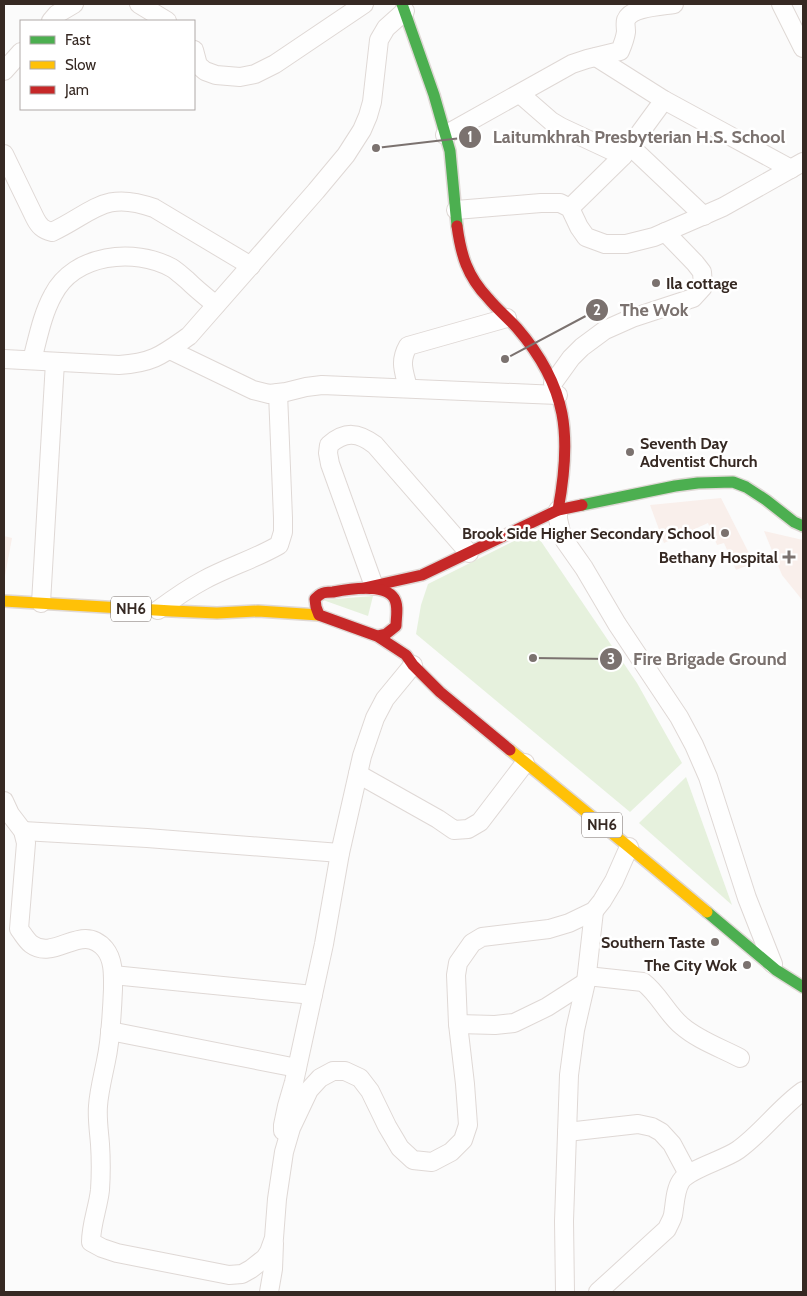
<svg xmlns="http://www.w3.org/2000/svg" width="807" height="1296" viewBox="0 0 807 1296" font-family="Cabin,sans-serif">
	<rect width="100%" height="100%" fill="#fbfbfb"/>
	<g fill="#f9efeb">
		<path d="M721 498 754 563 736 570 724 543 717 545 708 523 664 543 650 505Z"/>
		<path d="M764 531 803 540V601L782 575Z"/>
		<path d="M4 536 12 538 5 576H4Z"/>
	</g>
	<g fill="#e6f1dd">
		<path d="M534 531 637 683 682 763 630 812 416 634 421 605 428 584Z"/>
		<path d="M373 596 368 616 323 600Z"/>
		<path d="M686 777 732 905 639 823Z"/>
	</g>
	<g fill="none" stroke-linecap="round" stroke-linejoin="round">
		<g stroke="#dfd8d5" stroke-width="20">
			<g id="street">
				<path d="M139 4 167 21"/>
				<path d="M781 4 803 48"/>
				<path d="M51 21 57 14 74 4"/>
				<path d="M194 50 198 65 205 71 216 75 240 77 255 74 275 64 364 4"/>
				<path d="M596 57 664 100 791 169"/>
				<path d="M4 71 21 52"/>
				<path d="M520 94 551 121 561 127 623 156"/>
				<path d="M445 135 572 64 587 59 620 51C623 44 625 39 626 32 626 28 625 23 626 20 631 7 661 6 674 4"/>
				<path d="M630 146 704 216"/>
				<path d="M4 154 35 218C39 226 43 230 52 232 94 212 104 190 154 208L251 266"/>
				<path d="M570 208 623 156 664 100"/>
				<path d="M456 210 541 203H560L570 208 579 227 586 237 605 244H626L654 237 723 207 803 162"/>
				<path d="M170 350 253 390 269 394 286 392 306 387 322 385 558 395"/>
				<path d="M4 359 119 365C153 363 162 355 189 336L316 191 346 155 362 130 368 116 372 102 379 40 386 28 405 11"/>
				<path d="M32 360C38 338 42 315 53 295 74 254 134 247 172 268 177 271 182 276 187 280 196 289 206 297 216 305"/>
				<path d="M553 383 571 358 582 347 605 330 632 318 693 298 703 287 702 272 695 263 665 232"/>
				<path d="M408 388C404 371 399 362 408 346L507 318"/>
				<path d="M558 510V519L561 532 565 541 584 568 617 624 679 717 694 745 708 777 747 898 773 964"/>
				<path d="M374 586 330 464 328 453 329 445C345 431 358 432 375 445L469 553"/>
				<path d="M41 603 55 362"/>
				<path d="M158 610C173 599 187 589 204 580 228 567 255 559 279 545L283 532V518L278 393"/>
				<path d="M358 774 438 819 454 830 468 829 480 822 525 763"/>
				<path d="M4 801 10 814 23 831 26 843 19 929C23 934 26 940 31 944 55 962 82 921 105 949 114 960 113 976 113 989 112 1013 111 1038 106 1061 103 1076 99 1091 98 1106 97 1119 99 1131 100 1144 101 1159 101 1175 100 1190 98 1208 91 1224 91 1242L102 1248 117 1253 229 1275 242 1274 251 1269 265 1258 269 1252 274 1238 277 1199 284 1152 291 1128 309 1090 320 1078 333 1071H345L360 1078 370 1091 387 1126 400 1148 413 1160 432 1162 451 1152 463 1140 468 1125 465 1084 458 1024 456 975 458 963 472 943 482 937 549 929 569 923 594 911 602 901 614 881 629 847"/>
				<path d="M23 831 147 838 340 853"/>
				<path d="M113 975 313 995"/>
				<path d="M587 976 643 982C659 994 667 1014 682 1026 698 1040 721 1048 740 1058"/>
				<path d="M458 1024 495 1025 514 1023 547 1007 586 982"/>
				<path d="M110 1031 297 1068"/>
				<path d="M283 1131V1125L287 1106 294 1082 324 944 340 853 362 756 375 718 385 699 413 665"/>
				<path d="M567 1132 638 1124 652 1127 661 1132 672 1144 688 1174"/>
				<path d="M269 1292 273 1269 274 1243"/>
				<path d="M565 1292 564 1221 569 1075 575 1030 586 982 594 911"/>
				<path d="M598 1292 667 1229C669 1224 672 1220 673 1215 675 1204 675 1190 681 1181 689 1169 724 1160 738 1150 762 1133 779 1108 803 1091"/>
			</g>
		</g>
		<g stroke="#dfd8d5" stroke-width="14">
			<g id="fast">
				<path d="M402 4 434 95 450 151 457 226"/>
				<path d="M582 505 675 486 698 483 733 482 746 487 766 500 794 522 803 526"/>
				<path d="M707 912 776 970 803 987"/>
			</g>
		</g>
		<g stroke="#dfd8d5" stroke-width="14">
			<g id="slow">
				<path d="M4 601 172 611 217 613 258 611 319 615"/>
				<path d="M510 750 629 847 707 912"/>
			</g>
		</g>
		<g stroke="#dfd8d5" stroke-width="14">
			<g id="jam">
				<path d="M457 226C461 255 467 276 488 298 497 309 508 318 517 328 568 387 572 436 558 510"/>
				<path d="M364 588 422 575 558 510 582 505"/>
				<path d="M377 636 386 634 396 626C396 617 399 606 394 598 384 583 348 589 333 592 329 592 324 592 321 594 319 595 316 598 315 599L316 607 319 615 377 636 406 655 413 665 440 692 510 750"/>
			</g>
		</g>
		<use href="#street" stroke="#fefefe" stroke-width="18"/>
		<use href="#fast" stroke="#4caf50" stroke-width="11"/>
		<use href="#slow" stroke="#ffc107" stroke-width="11"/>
		<use href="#jam" stroke="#c62828" stroke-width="11"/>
	</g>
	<g fill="#7b726f" stroke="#fff" stroke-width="2">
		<circle cx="656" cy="283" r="5"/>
		<circle cx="630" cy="452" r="5"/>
		<circle cx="725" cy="533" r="5"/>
		<path d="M786.5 549.5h5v5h5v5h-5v5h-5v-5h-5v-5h5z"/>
		<circle cx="715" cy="942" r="5"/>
		<circle cx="747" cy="965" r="5"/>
	</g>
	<g text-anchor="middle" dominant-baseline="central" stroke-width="5" stroke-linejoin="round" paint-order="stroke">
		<g fill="#fff" stroke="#726965" stroke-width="1">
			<rect x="111" y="596.5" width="40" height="25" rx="4"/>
			<rect x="582" y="812.5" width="40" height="25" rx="4"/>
		</g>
		<g font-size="15" font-weight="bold" fill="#362923">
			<text x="131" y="609">NH6</text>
			<text x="602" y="825">NH6</text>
		</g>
		<g font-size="16" font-weight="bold" fill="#362923" stroke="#fff" text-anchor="end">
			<text x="666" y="283" text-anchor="start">Ila cottage</text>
			<text x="640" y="443" text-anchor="start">Seventh Day<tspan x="640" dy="18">Adventist Church</tspan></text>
			<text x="715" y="533">Brook Side Higher Secondary School</text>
			<text x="778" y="557">Bethany Hospital</text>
			<text x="705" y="942">Southern Taste</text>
			<text x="737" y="965">The City Wok</text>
		</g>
	</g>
	<path fill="none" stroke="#7b726f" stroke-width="2" d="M376 148L470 137M505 359L597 310M533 658L611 659"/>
	<g fill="#7b726f" stroke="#fff" stroke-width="2">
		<circle cx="376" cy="148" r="5"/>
		<circle cx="505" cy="359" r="5"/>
		<circle cx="533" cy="658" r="5"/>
		<circle cx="470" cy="137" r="12"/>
		<circle cx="597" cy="310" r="12"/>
		<circle cx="611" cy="659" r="12"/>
	</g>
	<g font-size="15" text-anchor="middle" font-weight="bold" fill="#fff">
		<text x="470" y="142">1</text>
		<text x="597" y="315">2</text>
		<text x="611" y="664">3</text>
	</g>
	<g font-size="18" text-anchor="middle" font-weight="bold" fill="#7b726f" stroke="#fff" stroke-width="5" stroke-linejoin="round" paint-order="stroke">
		<text x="639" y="143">Laitumkhrah Presbyterian H.S. School</text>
		<text x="654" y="316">The Wok</text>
		<text x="710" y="665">Fire Brigade Ground</text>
	</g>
	<rect width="807" height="1296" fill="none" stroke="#362923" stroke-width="10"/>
	<rect x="20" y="20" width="175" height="90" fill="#ffffff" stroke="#afa9a7"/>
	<rect x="30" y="36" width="25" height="8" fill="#4caf50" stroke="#afa9a7"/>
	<text x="65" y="45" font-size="15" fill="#362923">Fast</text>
	<rect x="30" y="61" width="25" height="8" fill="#ffc107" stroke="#afa9a7"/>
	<text x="65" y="70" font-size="15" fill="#362923">Slow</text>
	<rect x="30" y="86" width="25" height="8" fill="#c62828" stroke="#afa9a7"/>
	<text x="65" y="95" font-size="15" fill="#362923">Jam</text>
</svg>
